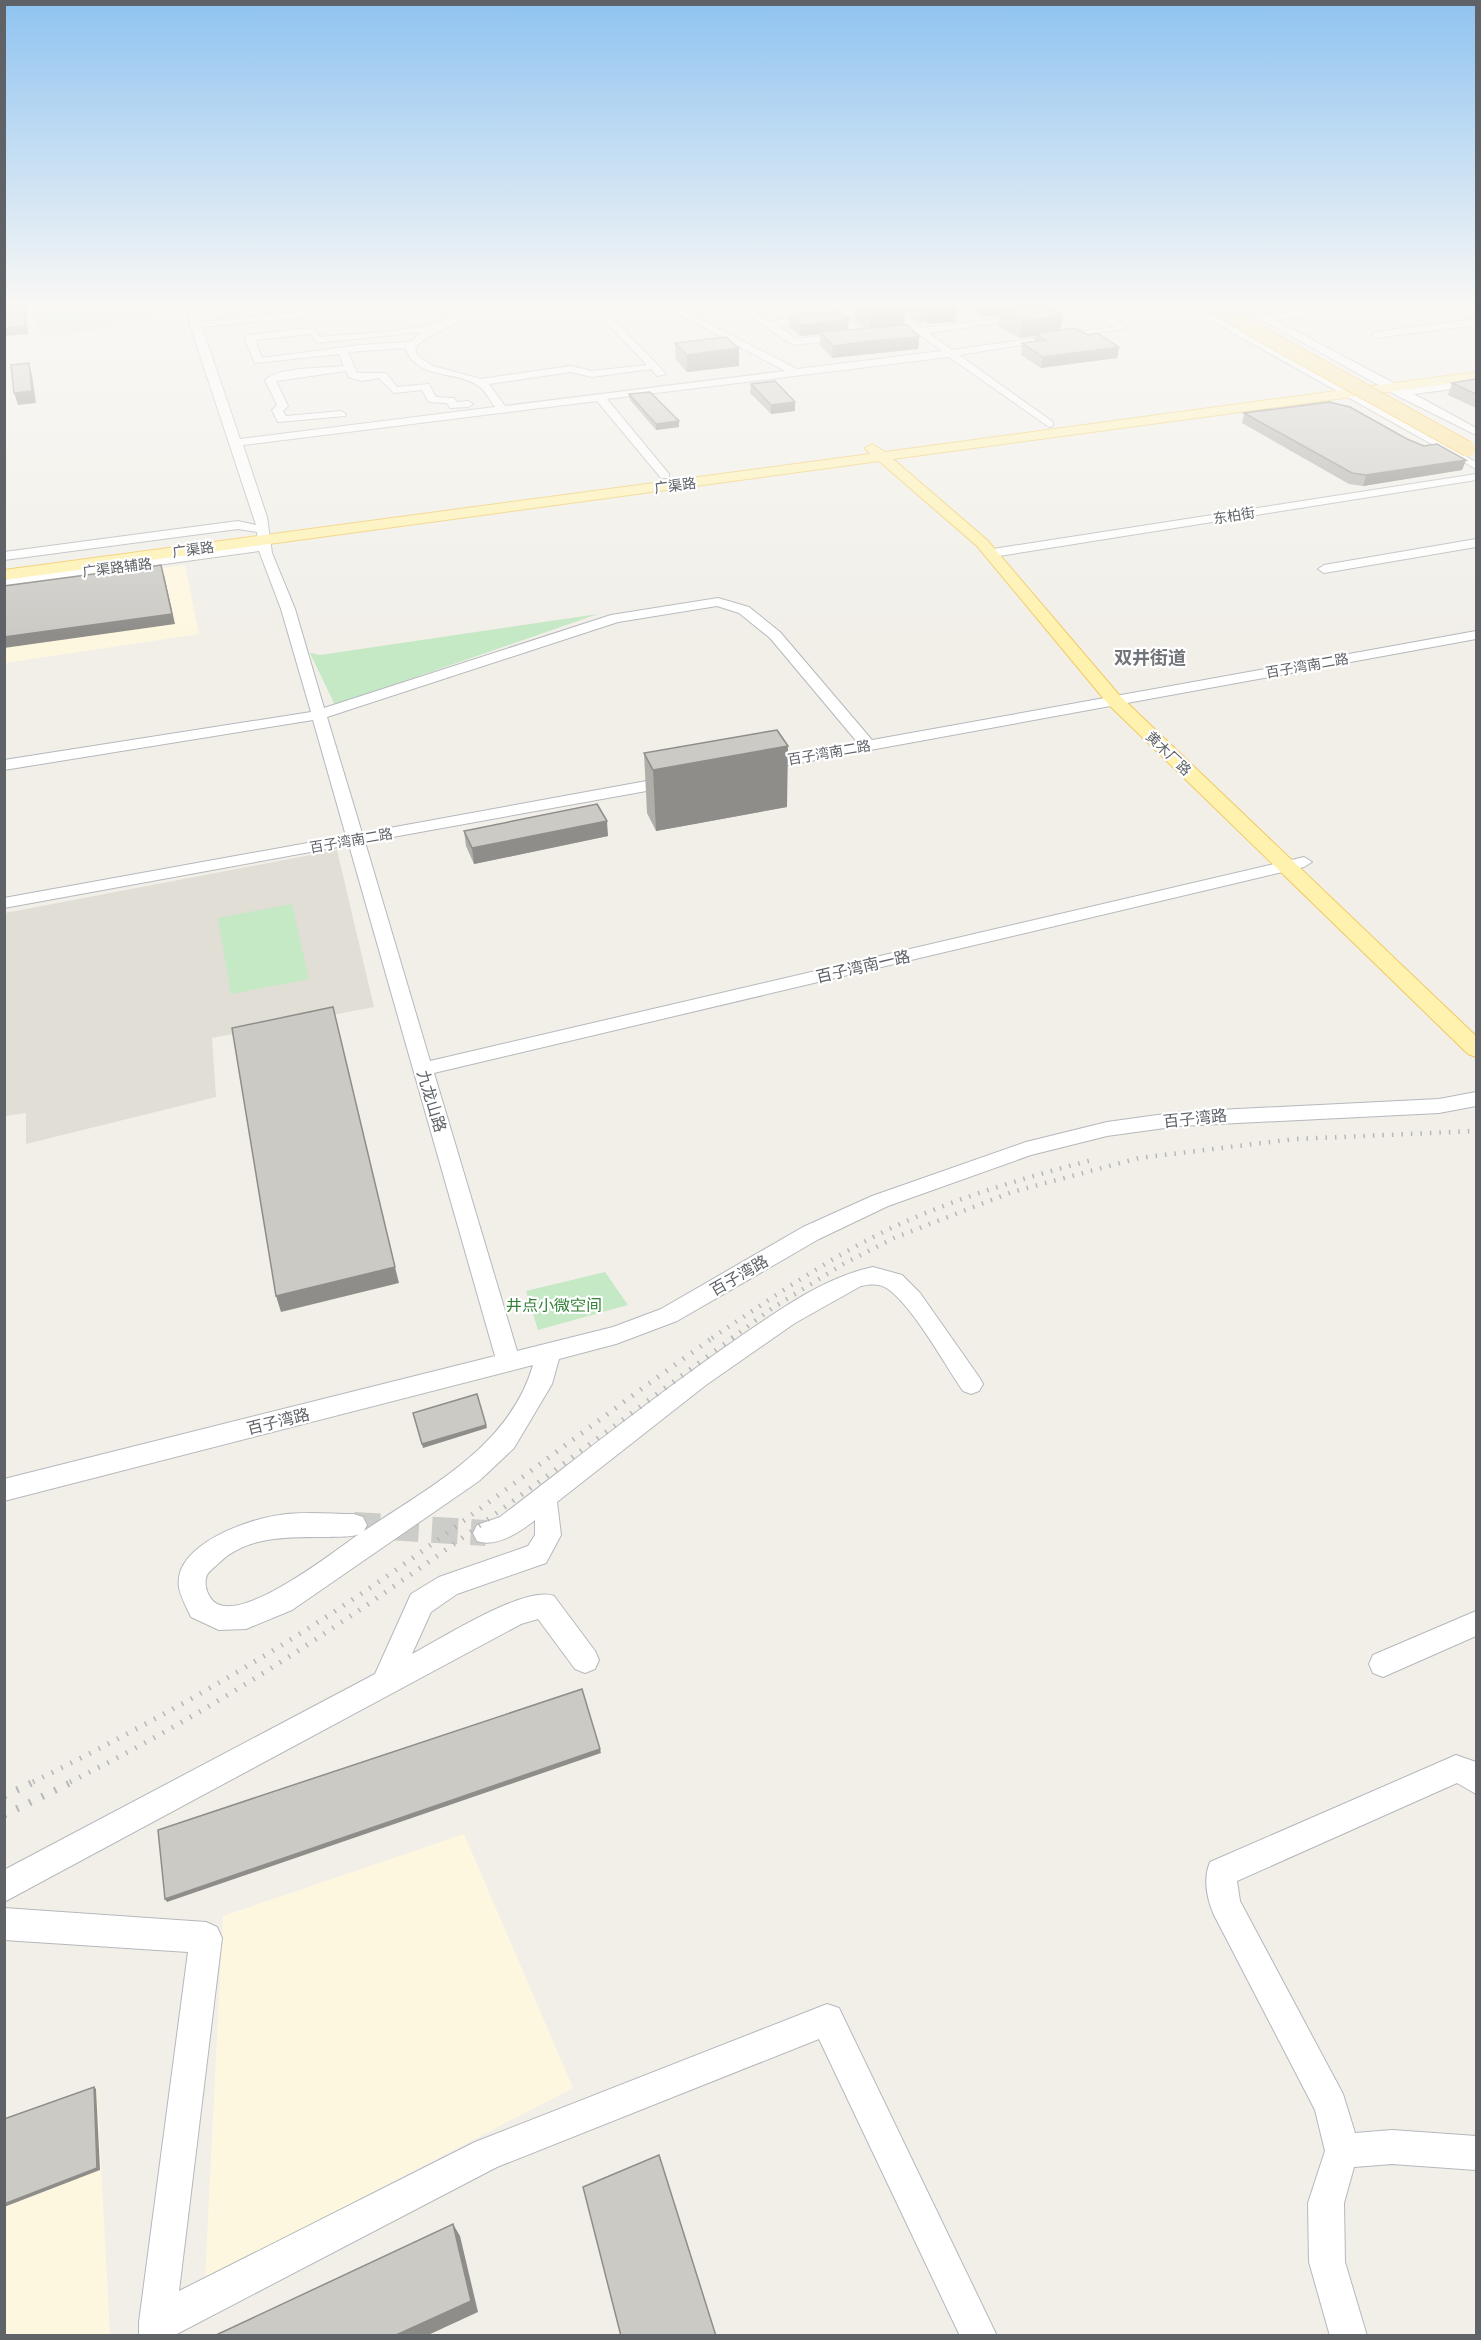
<svg xmlns="http://www.w3.org/2000/svg" width="1481" height="2340" viewBox="0 0 1481 2340" font-family="Manrope,'Noto Sans SC',sans-serif">
	<rect width="100%" height="100%" fill="#f1efe8"/>
	<g fill="#fef7e0">
		<path d="M185 565 199 634 5 663 4 589Z"/>
		<path d="M464 1834 573 2088 205 2279 223 1916Z"/>
		<path d="M97 2089 110 2335 5 2336V2123Z"/>
	</g>
	<g fill="#e1ded6">
		<path d="M35 307H172L173 313 117 318 120 328 39 337Z"/>
		<path d="M337 850 374 1007 212 1038 216 1097 26 1144V1113L5 1116V913Z"/>
	</g>
	<g fill="#c5e8c5">
		<path d="M49 307H96L98 314 51 318Z"/>
		<path d="M598 614 335 705 310 653 320 655Z"/>
		<path d="M292 904 309 979 231 994 218 918Z"/>
		<path d="M605 1272 628 1305 538 1330 526 1291Z"/>
	</g>
	<g fill="none" stroke-linecap="round" stroke-linejoin="round">
		<path stroke="#ccccc8" stroke-width="26" stroke-dasharray="26 13" stroke-linecap="butt" d="M354 1525 486 1533"/>
		<g stroke="#b5b8bc" stroke-width="2">
			<g id="minor">
				<path d="M187 307H195L201 322 349 307H377L372 310 202 327 240 439 495 407C490 400 485 390 477 385 452 369 419 381 405 348L348 352 357 373H386L397 387 429 384 436 397 454 398 457 402 468 401 473 404 468 407 450 408 447 403 429 402 422 390 394 393 379 378 362 381 349 377 346 371 276 381 288 406 283 411 286 416 341 411 346 414 345 416 278 422 272 410 277 405 265 380C278 367 324 368 344 366L339 354 255 363 244 338 249 335 313 328 320 337C353 333 436 333 458 312L455 307H463L468 312C453 329 430 331 415 348L418 356 433 366 481 379 571 366 592 371 647 365 592 307H602L666 374 657 376 651 369 592 377 571 372 489 384 505 406 785 371 666 307H676L797 369 942 351 918 334H912V330L888 313 846 317 866 332V336L794 345C785 341 746 314 741 307H750L765 320 771 321 882 307H918L914 310 898 311 922 328 1029 314 1019 307H1029L1043 316 929 333 952 350 1114 327 1083 307H1093L1128 328 959 355 1053 422V426L1049 427 949 357 607 399 669 474V478H661L597 401 243 445 267 517 272 553 295 609 324 708 611 615 718 598 749 607 780 632 872 740 1476 631V639L761 770 753 765 756 762 858 743 770 638 739 613 717 606 618 622 327 717 362 833 674 776 682 781 674 786 365 842 430 1061 1304 857 1312 862 1304 867 434 1073 517 1351 613 1327 661 1309 803 1227 872 1196 1026 1142 1107 1122 1179 1112 1439 1099 1476 1092V1106L1439 1113 1179 1126 1107 1136 1031 1155 888 1206 819 1239 677 1321 616 1344 559 1359 552 1384 514 1448 479 1481 292 1610 246 1629 219 1630 191 1617C187 1608 180 1596 179 1587 173 1545 248 1519 280 1515 304 1511 330 1514 354 1514L363 1517 367 1525 364 1531C429 1487 510 1446 533 1365L4 1501V1479L495 1356 349 845 4 908V898L346 836 313 720 4 770V760L311 712 281 609 259 551 4 586V578L258 543 257 532 238 529 4 560V552L238 521 256 525 190 325ZM836 319 854 332 796 339 779 326ZM422 332 410 342 360 345 262 358 255 340 310 334 317 343ZM359 1534C337 1549 231 1634 210 1597 206 1591 204 1582 207 1575 209 1571 216 1566 220 1562 248 1535 292 1537 328 1537 338 1536 350 1538 359 1534Z"/>
				<path d="M1187 307H1198L1476 462V469Z"/>
				<path d="M1240 307H1251L1267 315 1337 307H1360L1356 310 1275 320 1405 389 1476 380V386L1414 394 1476 428V435L1396 395Z"/>
				<path d="M1476 319V325L1376 338 1371 335 1376 332Z"/>
				<path d="M1476 474V480L993 557 987 553 993 549Z"/>
				<path d="M1476 539V547L1324 573 1318 569 1324 565Z"/>
				<path d="M873 1267 902 1275 920 1293 979 1377 983 1384 979 1391 971 1394 963 1391C943 1362 914 1308 888 1289 880 1283 870 1284 861 1286L795 1323 706 1385 557 1502 561 1535 546 1563 457 1594 431 1612 412 1654C441 1639 524 1585 554 1596L595 1651 599 1660 595 1669 585 1673 575 1669 538 1619 521 1624 4 1902V1870L375 1674 411 1594 439 1577 528 1546 535 1535V1520C520 1532 497 1548 477 1541L473 1533 477 1525 500 1517C580 1456 658 1393 741 1336 781 1309 825 1277 873 1267Z"/>
				<path d="M1476 1611V1636L1383 1677 1373 1673 1369 1664 1373 1655Z"/>
				<path d="M1456 1755 1476 1762V1794L1457 1783 1237 1881 1240 1901 1343 2094 1355 2133 1392 2130 1476 2136V2170L1392 2164 1354 2167 1344 2203 1345 2262 1367 2336H1330L1309 2262 1308 2203 1325 2151 1315 2110 1214 1915C1207 1899 1203 1879 1210 1862Z"/>
				<path d="M4 1908 206 1922 217 1927 222 1938 179 2291 475 2142 827 2004 839 2008 997 2336H960L819 2039 497 2167 173 2336H139V2322L188 1952 4 1940Z"/>
			</g>
		</g>
		<g stroke="#f2c960" stroke-width="2">
			<path id="major" d="M1476 372V380L893 459 987 540 1120 696 1476 1036V1057L1468 1054 1108 704 977 546 879 461 4 580V570L870 454 865 448 872 444 885 452Z"/>
		</g>
		<g stroke="#f9ab00" stroke-width="2">
			<path id="highway" d="M1204 307H1220L1250 324 1243 328 1238 327Z"/>
		</g>
		<use href="#minor" fill="#fff" fill-rule="evenodd"/>
		<use href="#major" fill="#fff2af" fill-rule="evenodd"/>
		<use href="#highway" fill="#fde293" fill-rule="evenodd"/>
		<g stroke="#b6b7b8" stroke-width="4.5" stroke-dasharray="1.5 8" stroke-linecap="butt">
			<path d="M712 1338C767 1301 823 1262 883 1232 951 1199 1023 1178 1096 1159"/>
			<path d="M732 1338 774 1307 845 1263 894 1238 1012 1192 1139 1158 1295 1139 1476 1131"/>
		</g>
		<g stroke="#b6b7b8" stroke-width="5" stroke-dasharray="1.5 9" stroke-linecap="butt">
			<path d="M33 1782C163 1718 289 1646 407 1562 510 1488 610 1410 714 1337"/>
			<path d="M70 1782C310 1663 519 1495 734 1337"/>
		</g>
		<g stroke="#b6b7b8" stroke-width="7" stroke-dasharray="2 12" stroke-linecap="butt">
			<path d="M4 1796 36 1781"/>
			<path d="M4 1815 74 1781"/>
		</g>
		<g stroke="#f9ab00" stroke-width="16" stroke-linecap="butt">
			<path id="highway-bridge" d="M1243 324 1468 449"/>
		</g>
		<use href="#highway-bridge" stroke="#fde293" stroke-width="15"/>
	</g>
	<g fill="#afaea9">
		<path d="M856 307H905L904 325 919 337 918 349 869 354 832 358 820 345V334L800 336 789 327V316L848 330 865 328 855 321Z"/>
		<path d="M908 307H957L956 321 928 324 922 320V325L907 315Z"/>
		<path d="M975 307H1067L1048 309 1061 330 1088 335 1119 347 1117 358 1041 368 1021 355 1022 343 1034 342V336L1020 338 998 326 999 315 983 317 974 312Z"/>
		<path d="M675 343 739 348V366L687 372 676 360Z"/>
		<path d="M1476 379V408L1448 395 1452 383Z"/>
		<path d="M751 384 795 411 771 414 750 393Z"/>
		<path d="M629 394 679 427 656 430 630 400Z"/>
		<path d="M1244 413 1407 439 1424 446 1466 460 1462 470 1363 486 1349 484 1242 423Z"/>
		<path d="M644 753 787 807 656 831 647 813Z"/>
		<path d="M464 831 608 836 474 864 466 846Z"/>
	</g>
	<g fill="#8f8d8a">
		<path d="M24 307H26V309L28 334 4 336V328Z"/>
		<path d="M871 307H905L904 327 870 332Z"/>
		<path d="M930 307H957L956 321 928 324Z"/>
		<path d="M1004 307H1024L1000 309 999 315 983 317 984 309Z"/>
		<path d="M1038 307H1067L1037 310Z"/>
		<path d="M1063 316 1060 332 1035 334 1034 336 1020 338 1022 321Z"/>
		<path d="M849 319 848 330 820 332V334L800 336V325Z"/>
		<path d="M919 337 918 349 869 354 832 358 833 346 870 341Z"/>
		<path d="M1119 347 1117 358 1041 368 1043 357Z"/>
		<path d="M739 348V366L687 372V355Z"/>
		<path d="M29 363 32 375 36 403 18 405 14 393Z"/>
		<path d="M795 402V411L771 414V405Z"/>
		<path d="M679 421V427L656 430V424Z"/>
		<path d="M1466 460 1462 470 1363 486 1366 475Z"/>
		<path d="M164 575 175 624 4 648V637Z"/>
		<path d="M788 746 787 807 656 831 653 770Z"/>
		<path d="M607 821 608 836 474 864 472 848Z"/>
		<path d="M395 1267 399 1283 281 1312 276 1296Z"/>
		<path d="M486 1425 487 1428 423 1448 422 1444Z"/>
		<path d="M600 1749 601 1753 167 1902 165 1899Z"/>
		<path d="M94 2087 96 2089 100 2170 4 2207V2204Z"/>
		<path d="M453 2224 460 2236 478 2312 426 2336H394Z"/>
	</g>
	<g fill="#cccac5" stroke="#8f8d8a" stroke-width="1.5">
		<path d="M4 307H24L25 326 4 328Z"/>
		<path d="M979 307H1004L984 309Z"/>
		<path d="M1024 307H1044L1063 316 1022 321 1000 309Z"/>
		<path d="M836 310 849 319 800 325 789 316 823 312 829 316Z"/>
		<path d="M907 325 919 337 870 341 833 346 820 332Z"/>
		<path d="M1075 328 1088 335 1097 333 1119 347 1043 357 1022 343 1046 340 1035 334Z"/>
		<path d="M726 337 739 348 687 355 675 343Z"/>
		<path d="M29 363 32 391 14 393 11 365Z"/>
		<path d="M1476 379V394L1452 383Z"/>
		<path d="M775 381 795 402 771 405 751 384Z"/>
		<path d="M650 392 679 421 656 424 629 394Z"/>
		<path d="M1329 402 1350 407 1407 439 1424 446 1437 444 1466 460 1366 475 1352 473 1244 413Z"/>
		<path d="M161 565 172 614 4 637V586Z"/>
		<path d="M777 730 788 746 653 770 644 753Z"/>
		<path d="M597 804 607 821 472 848 464 831Z"/>
		<path d="M333 1007 395 1267 276 1296 232 1028Z"/>
		<path d="M477 1394 486 1425 422 1444 413 1413Z"/>
		<path d="M582 1689 600 1749 165 1899 158 1830Z"/>
		<path d="M94 2087 97 2168 4 2204V2119Z"/>
		<path d="M659 2155 716 2336H621L583 2187Z"/>
		<path d="M453 2224 471 2301 394 2336H214Z"/>
	</g>
	<linearGradient id="sky" x2="0" y2="1"><stop stop-color="#8fc3f1"/><stop offset="0.48" stop-color="#f9f8f5"/><stop offset="1" stop-color="#f9f8f5" stop-opacity="0"/></linearGradient>
	<rect width="1481" height="634" fill="url(#sky)"/>
	<g text-anchor="middle" dominant-baseline="central" stroke-width="4.5" stroke-linejoin="round" paint-order="stroke">
		<g font-size="14" fill="#5f6368" stroke="#fff">
			<text transform="translate(675 485) rotate(-8)">广渠路</text>
			<text transform="translate(1234 515) rotate(-9)">东柏街</text>
			<text transform="translate(193 549) rotate(-8)">广渠路</text>
			<text transform="translate(117 567) rotate(-7)">广渠路辅路</text>
			<text transform="translate(1307 665) rotate(-10)">百子湾南二路</text>
			<text transform="translate(829 752) rotate(-10)">百子湾南二路</text>
			<text transform="translate(1169 753) rotate(44)">黄木厂路</text>
			<text transform="translate(351 840) rotate(-10)">百子湾南二路</text>
		</g>
		<g font-size="16" fill="#5f6368" stroke="#fff">
			<text transform="translate(863 966) rotate(-13)">百子湾南一路</text>
			<text transform="translate(432 1101) rotate(73)">九龙山路</text>
			<text transform="translate(1195 1118) rotate(-6)">百子湾路</text>
			<text transform="translate(739 1275) rotate(-30)">百子湾路</text>
			<text transform="translate(278 1421) rotate(-14)">百子湾路</text>
		</g>
		<g font-size="16" fill="#348238" stroke="#fff">
			<text x="554" y="1305">井点小微空间</text>
		</g>
		<g font-size="18" font-weight="bold" fill="#70757a" stroke="#fff">
			<text x="1150" y="657">双井街道</text>
		</g>
	</g>
	<rect width="1481" height="2340" fill="none" stroke="#5f6368" stroke-width="12"/>
</svg>
